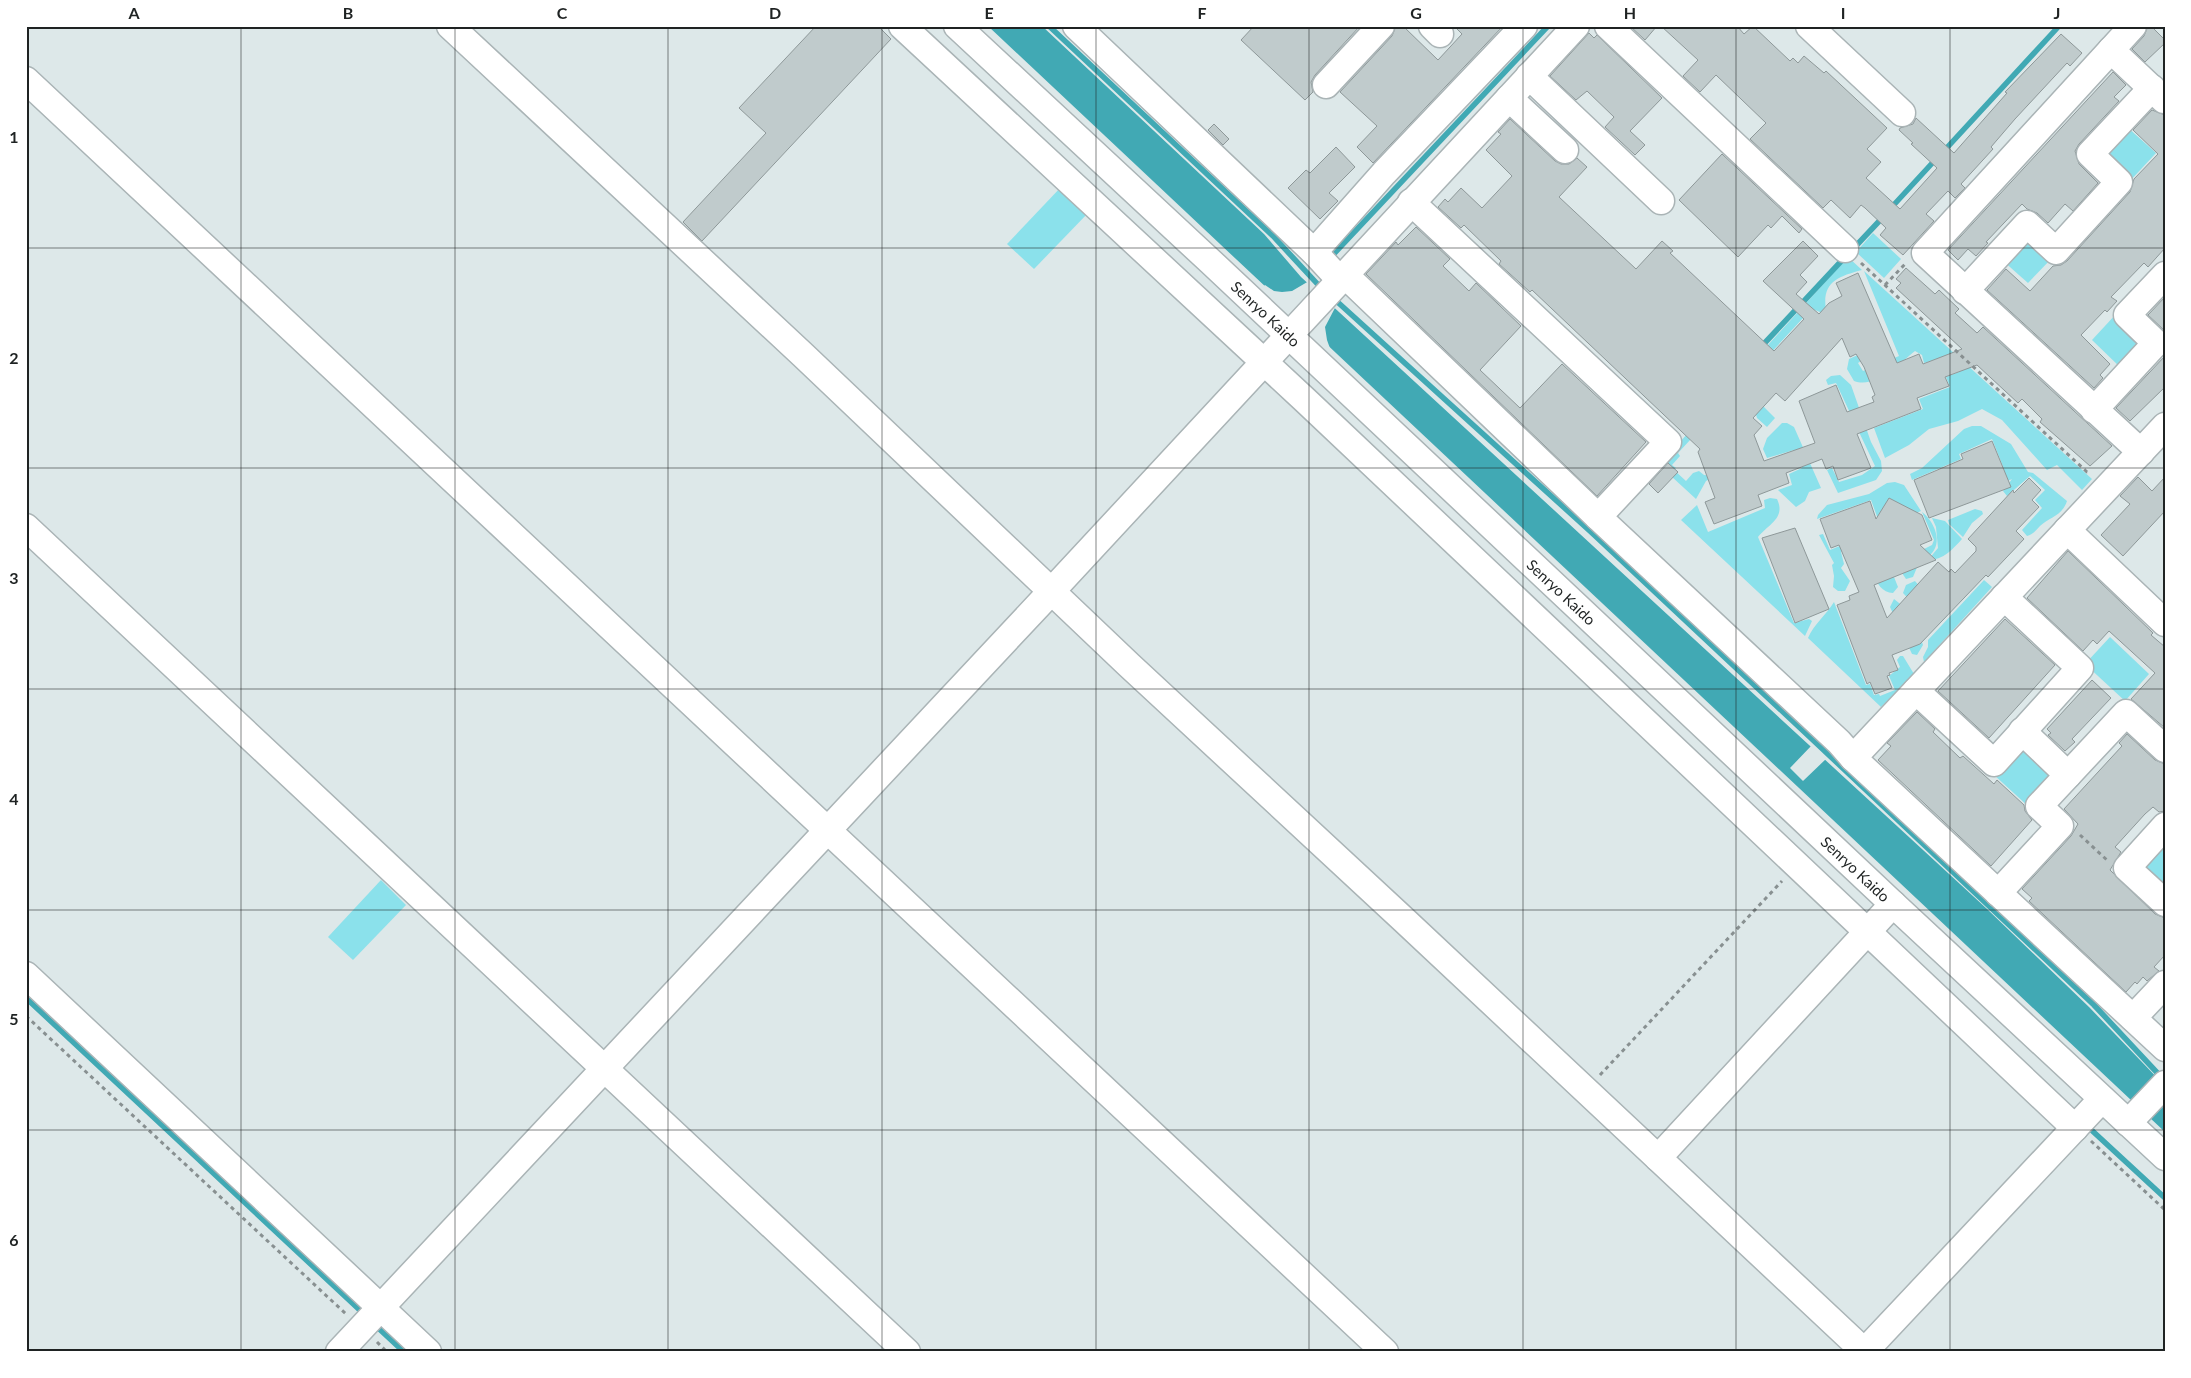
<svg xmlns="http://www.w3.org/2000/svg" width="2191" height="1378" viewBox="0 0 2191 1378" font-family="Lato,sans-serif">
	<rect width="100%" height="100%" fill="#dde8e9"/>
	<g fill="#8be1eb">
		<path d="M2126 126 2156 153 2129 182 2104 149Z"/>
		<path d="M1062 186 1089 212 1034 269 1007 244Z"/>
		<path d="M1873 233 1901 259 1884 278 1856 252Z"/>
		<path d="M2026 238 2053 257 2028 283 2002 260Z"/>
		<path d="M1848 257 1862 270C1835 277 1820 284 1827 315L1815 310 1807 318 1804 317 1678 453 1680 456 1672 465 1676 468 1674 470 1686 481 1693 473 1699 471 1704 475 1716 476 1706 481 1696 499 1659 465Z"/>
		<path d="M1864 271 2092 479 2082 490 2057 465 2047 470 2002 420 1982 409 1958 421 1929 429 1909 445 1885 458 1874 428 1923 409 1919 399 1950 387 1946 377 1959 372 1953 354 1924 363 1922 355 1915 351C1900 363 1876 389 1854 381L1847 369 1849 359 1860 354 1864 359 1858 363 1863 371 1899 356Z"/>
		<path d="M2117 313 2142 339 2122 369 2092 340Z"/>
		<path d="M1840 375 1851 385 1871 442 1881 461 1882 471 1876 480 1838 493 1827 470 1832 468 1839 482 1862 475 1875 466 1836 383 1828 385 1826 380 1831 376Z"/>
		<path d="M1762 405 1775 418 1767 427 1757 418 1755 411Z"/>
		<path d="M1782 423H1787L1794 427 1821 488 1809 492 1805 501 1796 507 1778 490 1792 485 1789 474 1802 468 1794 450 1767 458 1763 449 1767 438Z"/>
		<path d="M1972 426H1981L2011 444 2028 472 2033 473 2067 501C2062 516 2050 517 2040 526 2035 531 2034 534 2027 536L2022 530 2042 508 2035 500 2045 490 2030 476 2007 496 2003 491 2012 479 1996 486 1991 475 2004 469 1992 439 1959 454 1961 459 1912 480 1910 474 1922 468 1964 429Z"/>
		<path d="M1895 482 1904 485 1921 511 1889 525 1883 533 1871 500 1817 519 1818 515 1827 505 1869 494 1887 483Z"/>
		<path d="M1770 498 1777 499C1786 518 1769 524 1758 537L1794 623 1809 619 1812 621 1805 636 1681 520 1697 505 1708 532 1765 508 1764 500Z"/>
		<path d="M1975 509 1982 511 1983 514 1972 523 1963 537 1949 524 1948 520Z"/>
		<path d="M1922 512C1934 521 1944 543 1930 555L1922 550 1932 545 1934 540Z"/>
		<path d="M1932 518 1945 521 1962 539C1953 549 1942 561 1928 560L1938 548 1936 527Z"/>
		<path d="M1823 534 1830 550 1847 543 1841 552 1844 564 1841 568 1850 581 1845 591H1838L1833 587 1834 576 1832 565 1834 563 1819 535Z"/>
		<path d="M1896 564 1918 565 1913 577 1906 579Z"/>
		<path d="M1890 567 1898 587 1893 593C1882 593 1877 583 1873 574Z"/>
		<path d="M1984 580 1992 587 1924 662 1923 657 1928 647V640Z"/>
		<path d="M1915 581 1925 593 1913 604 1903 593 1906 585Z"/>
		<path d="M1894 599 1909 611 1902 628 1919 645 1922 642 1923 645 1917 655 1912 654 1890 607Z"/>
		<path d="M1834 602 1866 685 1870 684 1874 695 1879 694 1880 696 1895 690 1889 676 1900 667 1897 660 1900 656H1903L1914 674 1881 707 1808 638C1814 624 1826 615 1834 602Z"/>
		<path d="M2110 637 2149 674 2125 701 2085 664Z"/>
		<path d="M2029 751 2049 769 2050 784 2029 807 1993 774 2014 752Z"/>
		<path d="M2160 842 2165 847V894L2144 875 2143 861Z"/>
		<path d="M381 880 406 905 353 960 328 937Z"/>
	</g>
	<path fill="#41a9b4" d="M988 26H1042L1264 234 1301 277 1986 908 2089 1007 2165 1086V1132Z"/>
	<g fill="#dde8e9">
		<path d="M1309 281 1336 306 1325 327 1327 340 1332 354 1263 287 1265 285 1274 291 1282 292 1292 291Z"/>
		<path d="M1813 744 1987 906 2091 1006 1827 758 1803 781 1790 768Z"/>
	</g>
	<g fill="none" stroke-linecap="round" stroke-linejoin="round">
		<g stroke="#41a9b4" stroke-width="5.5">
			<path d="M1049 26 1273 236 1323 290"/>
			<path d="M1943 152 2059 26"/>
			<path d="M1890 209 1936 159"/>
			<path d="M1853 249 1884 216"/>
			<path d="M1329 259 1548 26"/>
			<path d="M1332 297 1591 532 1814 741 2094 1005 2163 1079"/>
			<path d="M1760 348 1846 256"/>
			<path d="M26 998 364 1314"/>
			<path d="M2086 1125 2165 1198"/>
			<path d="M374 1324 404 1352"/>
		</g>
	</g>
	<g fill="#c0cbcc" stroke="#8e9899" fill-rule="evenodd">
		<path d="M816 26H878L891 39 702 241 683 222 766 133 739 108Z"/>
		<path d="M1254 26H1360L1315 75 1311 82 1313 92 1305 100 1241 40Z"/>
		<path d="M1396 26H1403L1438 60 1462 34 1454 26H1503L1373 163 1357 147 1377 126 1340 92 1392 36Z"/>
		<path d="M1630 26H1657L1645 40Z"/>
		<path d="M1661 26H1737L1744 34 1753 26 1790 61 1793 58 1798 63 1804 56 1824 73 1826 71 1887 128 1867 149 1881 162 1866 178 1900 209 1937 168 1911 144 1913 143 1899 130 1900 128 1913 124 1916 118 1954 153 2007 93 2005 92 2061 34 2082 53 2070 66 2067 63 2015 119 1991 147 1993 149 1961 184 1965 188 1955 198 1948 191 1926 214 1934 221 1903 255 1880 235 1886 228 1865 208 1861 205 1850 218 1831 200 1823 208 1750 139 1766 123 1716 75 1700 92 1683 76 1698 60Z"/>
		<path d="M2148 26H2151L2165 40V43L2145 62 2132 49 2144 36Z"/>
		<path d="M1589 33 1594 38 1597 35 1662 98 1630 131 1645 145 1635 155 1605 127 1614 117 1587 91 1576 100 1550 76Z"/>
		<path d="M2113 72 2126 85 2114 97 2119 101 2079 144 2075 151 2079 164 2098 183 2073 211 2065 204 2048 223 2037 213 2027 209 2022 204 1986 242 1988 243 1976 256 1968 249 1958 260 1948 250Z"/>
		<path d="M2152 110 2165 115V248L2148 267 2144 263 2111 297 2117 301 2107 312 2105 310 2081 335 2110 364 2100 375 2103 378 2094 388 1987 290 2006 269 2030 291 2053 266 2061 265 2067 261 2130 192 2134 179 2158 154 2133 130Z"/>
		<path d="M1510 119 1555 161 1561 164H1569L1577 158 1587 167 1559 197 1636 269 1662 241 1673 251 1670 253 1774 351 1804 319 1763 281 1803 241 1818 256 1800 275 1807 282 1796 294 1819 314 1829 303 1842 296 1836 283 1858 273 1897 363 1919 354 1923 364 1962 349 1896 288 1901 283 1896 279 1906 268 1935 294 1939 290 1959 309 1955 313 1977 333 1983 327 2112 446 2090 466 2040 422 2042 419 2022 399 2018 403 1977 365 1945 377 1949 386 1917 398 1921 409 1857 434 1871 468 1838 480 1833 466 1826 469 1822 459 1786 473 1789 483 1758 495 1762 506 1714 524 1705 502 1715 498 1698 452 1700 449 1532 290 1530 292 1499 264 1501 261 1464 225 1461 228 1438 207 1445 199 1448 202 1461 188 1482 208 1512 176 1486 150 1501 134 1498 132ZM1842 338 1850 357 1856 354 1864 367 1875 395 1872 397 1874 402 1847 412 1836 385 1799 401 1815 443 1764 461 1754 435 1762 426 1753 418 1776 393 1785 401Z"/>
		<path d="M1214 124 1229 139 1223 145 1208 130Z"/>
		<path d="M1336 147 1355 167 1329 193 1338 201 1320 219 1288 188 1306 170 1310 173Z"/>
		<path d="M1722 154 1802 229 1799 233 1782 216 1771 228 1768 225 1738 257 1679 200Z"/>
		<path d="M1416 227 1450 259 1443 266 1469 291 1476 283 1521 326 1480 370 1520 408 1562 364 1646 442 1597 496 1366 274 1396 242 1398 245Z"/>
		<path d="M2165 297V331L2148 315Z"/>
		<path d="M2165 356V387L2130 421 2116 408Z"/>
		<path d="M1992 441 2011 487 1929 518 1914 480 1963 459 1961 454Z"/>
		<path d="M1668 463 1678 472 1658 493 1649 484Z"/>
		<path d="M2138 477 2152 491 2165 477V511L2123 556 2101 535 2130 504 2120 496Z"/>
		<path d="M2029 478 2041 490 2032 500 2039 507 2016 531 2024 539 1988 577 1986 575 1920 644 1892 655 1898 670 1889 673 1890 675 1887 676 1892 688 1875 694 1870 682 1867 684 1837 605 1850 600 1849 596 1859 592 1839 545 1831 548 1820 519 1870 501 1876 519 1889 498 1922 515 1932 540 1920 545 1936 560 1874 585 1887 618 1938 562 1949 572 1951 569 1955 573 1976 551V547L1968 539 2013 490 2014 493Z"/>
		<path d="M1795 528 1829 609 1795 623 1762 538Z"/>
		<path d="M2068 551 2153 633 2151 635 2165 647V728L2131 699 2155 673 2109 631 2097 644 2093 640 2083 651 2027 598Z"/>
		<path d="M2005 619 2055 665 1989 738 1938 691Z"/>
		<path d="M2092 680 2111 698 2072 739 2075 742 2065 751 2048 735 2051 733 2047 729Z"/>
		<path d="M1917 712 1935 729 1933 732 1960 758 1963 756 1994 784 1997 780 2024 805 2025 811 2032 820 1991 866 1878 760 1891 746 1887 743Z"/>
		<path d="M2127 734 2155 760 2165 764V811L2159 812 2153 807 2145 814 2115 847 2121 852 2110 870 2155 914 2165 918V955L2154 967 2159 971 2147 981 2143 977 2137 984 2135 982 2126 992 2029 901 2032 898 2022 889 2071 836 2078 824 2064 809 2122 746 2119 743Z"/>
	</g>
	<g fill="none" stroke-linecap="round" stroke-linejoin="round">
		<g stroke="#aab4b6" stroke-width="29">
			<g id="minor">
				<path d="M450 26 803 355 1129 665 1404 920 1865 1352"/>
				<path d="M902 26 1305 400 2075 1128"/>
				<path id="s1" d="M957 26 1211 262 1893 904 2165 1157"/>
				<path d="M1076 26 1314 252 1339 279"/>
				<path d="M1432 26 1440 34"/>
				<path d="M1608 26 1845 249"/>
				<path d="M1809 26 1902 113"/>
				<path d="M2133 26 1925 253 2141 452"/>
				<path d="M2111 50 2164 100"/>
				<path d="M1529 76 1661 201"/>
				<path d="M26 80 1385 1352"/>
				<path d="M1326 85 1381 26"/>
				<path d="M1509 98 1565 150"/>
				<path d="M1411 202 1668 442 1598 517"/>
				<path d="M1314 252 1384 173 1524 26"/>
				<path d="M1344 274 1598 517 1839 742 1853 758 2165 1048"/>
				<path d="M1965 291 2027 224 2056 251 2119 182 2090 154 2152 88"/>
				<path d="M2094 410 2156 343 2127 315 2165 275"/>
				<path d="M26 527 907 1352"/>
				<path d="M2067 530 2165 623"/>
				<path d="M1916 691 1994 763 2080 668 2004 597"/>
				<path d="M2022 731 2068 775"/>
				<path d="M1853 758 2165 426"/>
				<path d="M2165 826 2127 868 2165 903"/>
				<path d="M1998 893 2060 826 2039 806 2126 713 2165 749"/>
				<path d="M26 975 428 1352"/>
				<path d="M2133 1018 2165 984"/>
				<path d="M2128 1123 2165 1084"/>
				<path d="M1658 1158 1893 904"/>
				<path d="M339 1352 1047 596 1576 26"/>
				<path d="M1864 1352 2102 1099"/>
			</g>
		</g>
		<g stroke="#889091" stroke-width="3" stroke-dasharray="4 4" stroke-linecap="butt">
			<path d="M1861 263 2087 472H2090"/>
			<path d="M1885 285 1907 262"/>
			<path d="M2080 835 2108 861"/>
			<path d="M26 1016 346 1314"/>
			<path d="M1600 1075 1782 881"/>
			<path d="M2091 1141 2165 1210"/>
			<path d="M377 1342 387 1352"/>
		</g>
		<use href="#minor" stroke="#fff" stroke-width="26"/>
	</g>
	<path fill="none" stroke="#1f2323" stroke-width="1" stroke-opacity="0.55" d="M241 26V1352M455 26V1352M668 26V1352M882 26V1352M1096 26V1352M1309 26V1352M1523 26V1352M1736 26V1352M1950 26V1352M26 248H2165M26 468H2165M26 689H2165M26 910H2165M26 1130H2165"/>
	<g text-anchor="middle" dominant-baseline="central" stroke-width="4" stroke-linejoin="round" paint-order="stroke">
		<g font-size="15" fill="#1f2323" stroke="#fff">
			<text stroke="none"><textPath href="#s1" startOffset="422">Senryo Kaido</textPath></text>
			<text stroke="none"><textPath href="#s1" startOffset="828">Senryo Kaido</textPath></text>
			<text stroke="none"><textPath href="#s1" startOffset="1232">Senryo Kaido</textPath></text>
		</g>
	</g>
	<rect width="2191" height="1378" fill="none" stroke="#ffffff" stroke-width="55"/>
	<rect x="28" y="28" width="2136" height="1322" fill="none" stroke="#1f2323" stroke-width="2"/>
	<g font-size="16" text-anchor="middle" font-weight="bold" fill="#1f2323">
		<text x="134" y="19">A</text>
		<text x="348" y="19">B</text>
		<text x="562" y="19">C</text>
		<text x="775" y="19">D</text>
		<text x="989" y="19">E</text>
		<text x="1202" y="19">F</text>
		<text x="1416" y="19">G</text>
		<text x="1630" y="19">H</text>
		<text x="1843" y="19">I</text>
		<text x="2057" y="19">J</text>
		<text x="14" y="143">1</text>
		<text x="14" y="364">2</text>
		<text x="14" y="584">3</text>
		<text x="14" y="805">4</text>
		<text x="14" y="1025">5</text>
		<text x="14" y="1246">6</text>
	</g>
</svg>
